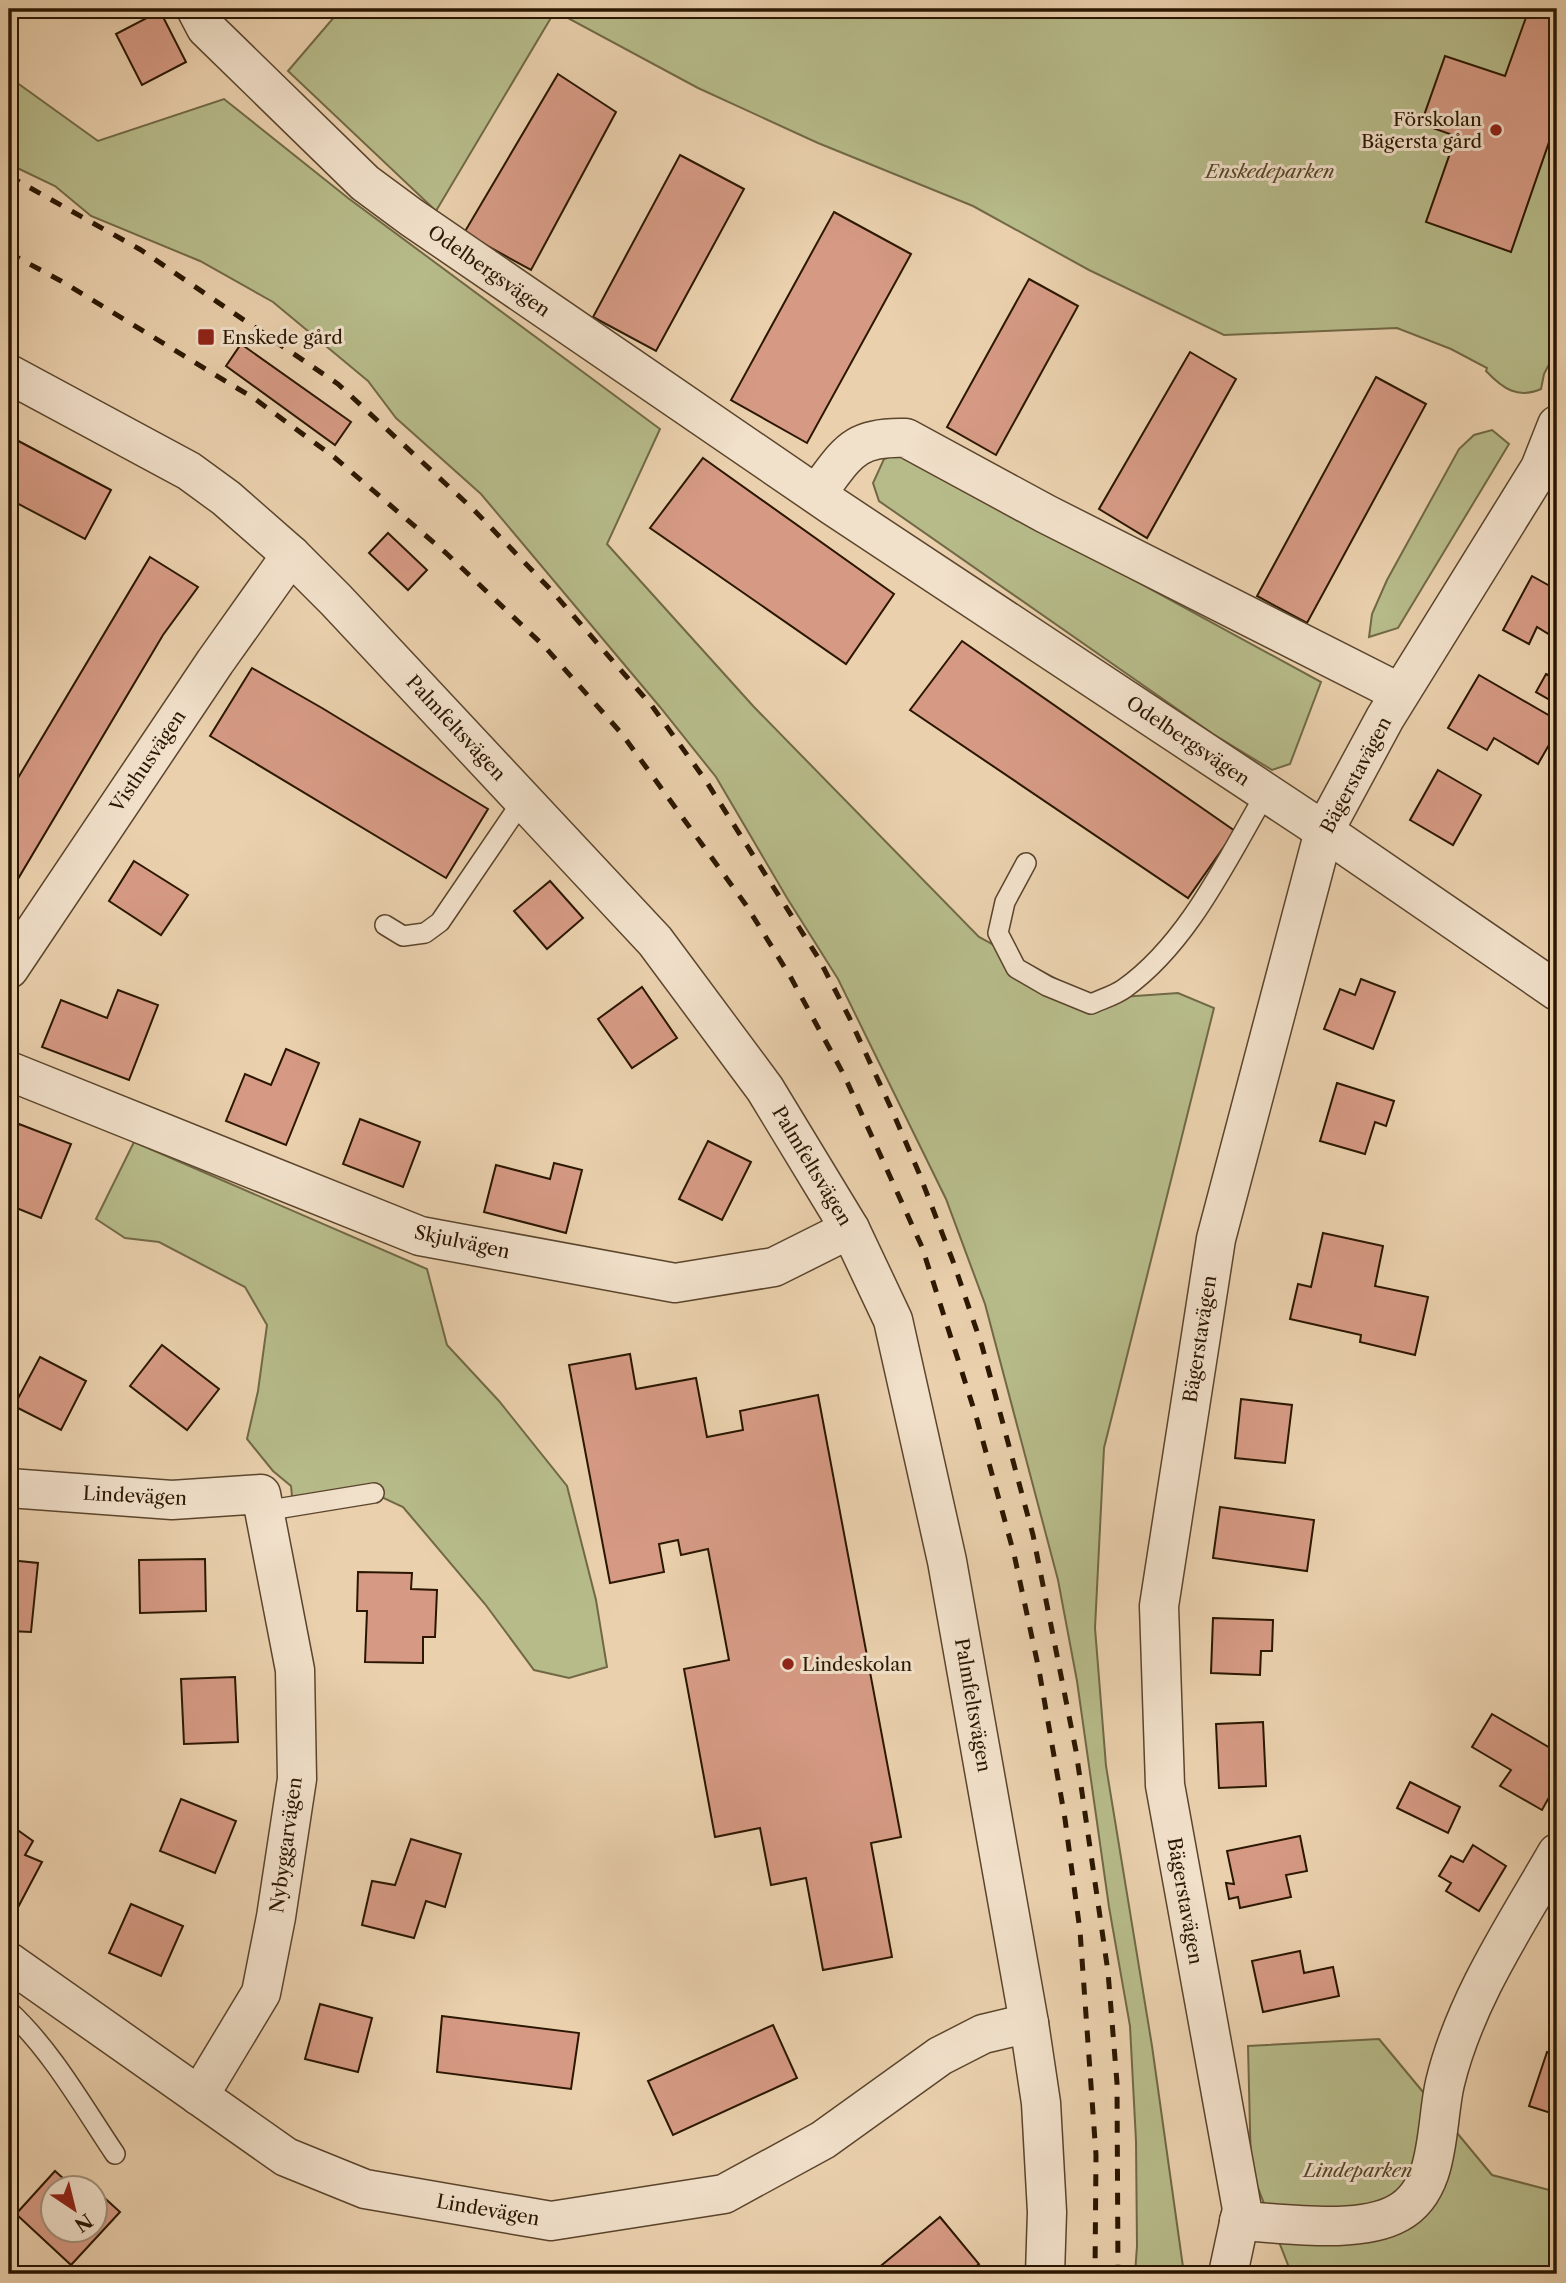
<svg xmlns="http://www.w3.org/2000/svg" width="1566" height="2283" viewBox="0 0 1566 2283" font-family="'Libre Caslon Text',serif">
	<rect width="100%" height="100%" fill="#ead0ad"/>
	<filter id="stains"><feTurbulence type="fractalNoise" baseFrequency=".00286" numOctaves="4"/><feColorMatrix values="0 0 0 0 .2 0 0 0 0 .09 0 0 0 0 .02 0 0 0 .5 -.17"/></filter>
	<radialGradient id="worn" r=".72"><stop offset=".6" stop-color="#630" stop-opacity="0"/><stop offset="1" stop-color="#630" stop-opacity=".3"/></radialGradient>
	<g fill="#b7bb8a" stroke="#716946" stroke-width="2">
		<path d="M341 9H1557V349L1544 374 1541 389C1518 399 1503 389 1486 371L1487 368 1451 349 1397 328 1224 335 1089 270 973 206 818 143 698 88 555 11 436 211 288 71Z"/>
		<path d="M9 77 98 141 224 99 348 198 660 429 607 544 754 707 979 937 1093 999 1178 993 1214 1008 1104 1448 1095 1628 1106 1766 1152 2046 1184 2274H1135L1137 2246 1136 2141 1130 2026 1109 1907 1077 1681 1058 1580 985 1304 946 1199 838 979 787 898 716 777 660 707 481 494 396 418 368 381 273 302 200 261 91 216 55 186 9 164Z"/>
		<path d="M1492 430 1509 444 1398 628 1369 637 1372 614 1387 580 1459 449 1474 435Z"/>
		<path d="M908 451 1108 566 1321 682 1290 764 1272 770 1213 734 879 501 873 483 884 459Z"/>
		<path d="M134 1142 427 1269 447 1345 499 1401 567 1486 596 1600 607 1667 569 1678 534 1670 485 1604 403 1507 373 1493 293 1506 291 1486 273 1471 247 1439 258 1391 267 1325 245 1287 159 1242 125 1238 96 1219Z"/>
		<path d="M1379 2039 1492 2175 1557 2192V2274H1289L1288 2265 1251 2170 1248 2046Z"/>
	</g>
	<g fill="#d69a84" stroke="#2b1701" stroke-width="2">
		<path d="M1529 9H1557V119L1511 252 1426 222 1456 136 1421 124 1445 56 1505 76Z"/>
		<path d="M160 11 186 62 142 85 116 34Z"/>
		<path d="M558 74 616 112 531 270 464 233Z"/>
		<path d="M680 155 744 189 656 351 593 317Z"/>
		<path d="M834 212 911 254 807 443 731 400Z"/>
		<path d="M1029 279 1078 306 996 455 947 427Z"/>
		<path d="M241 344 351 422 335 445 226 366Z"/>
		<path d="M1190 352 1236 379 1147 538 1099 509Z"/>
		<path d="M1376 377 1426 404 1307 623 1257 596Z"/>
		<path d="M9 436 111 490 85 539 9 499Z"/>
		<path d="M703 458 894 594 846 664 650 528Z"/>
		<path d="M388 533 427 570 408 590 369 553Z"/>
		<path d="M150 557 198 587 163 635 9 894V793Z"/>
		<path d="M1532 576 1557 590V634L1555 638 1537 627 1529 644 1503 630Z"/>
		<path d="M962 641 1235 831 1188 898 910 710Z"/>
		<path d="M252 668 322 708 488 809 446 878 210 736Z"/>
		<path d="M1546 674 1557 680V704L1536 692Z"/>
		<path d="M1479 675 1557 720V731L1538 764 1494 738 1487 750 1448 728Z"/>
		<path d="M1438 770 1481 795 1453 845 1410 820Z"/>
		<path d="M134 861 188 895 161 935 109 901Z"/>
		<path d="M550 881 583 918 547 949 514 911Z"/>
		<path d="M1361 979 1395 992 1373 1049 1324 1029 1340 989 1355 995Z"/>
		<path d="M642 987 677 1038 632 1068 598 1019Z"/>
		<path d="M118 990 158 1005 129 1080 42 1047 61 1000 107 1018Z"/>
		<path d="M286 1049 319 1063 286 1145 226 1121 245 1074 271 1085Z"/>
		<path d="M1337 1083 1394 1101 1386 1126 1375 1122 1365 1154 1320 1141Z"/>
		<path d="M360 1119 420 1142 403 1187 343 1164Z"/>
		<path d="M19 1124 71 1144 41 1218 9 1205V1149Z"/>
		<path d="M708 1141 751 1162 722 1220 679 1199Z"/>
		<path d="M554 1163 582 1170 566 1233 484 1212 496 1165 550 1179Z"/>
		<path d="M1323 1233 1383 1246 1375 1286 1428 1297 1415 1355 1360 1342 1361 1335 1290 1319 1298 1284 1311 1287Z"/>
		<path d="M162 1345 219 1389 187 1430 130 1386Z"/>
		<path d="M630 1354 636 1389 696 1378 707 1437 743 1430 740 1411 818 1395 901 1837 871 1843 892 1957 823 1970 806 1878 771 1885 760 1828 715 1837 684 1669 729 1660 708 1549 681 1555 678 1540 659 1544 664 1572 610 1583 569 1365Z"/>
		<path d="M40 1357 86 1381 61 1430 14 1406Z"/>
		<path d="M1241 1399 1292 1405 1285 1463 1235 1458Z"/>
		<path d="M1220 1507 1314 1520 1307 1571 1213 1558Z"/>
		<path d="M205 1559 206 1611 140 1613 139 1560Z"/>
		<path d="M9 1560 38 1563 31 1632 9 1631Z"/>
		<path d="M358 1572 412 1573 411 1589 437 1590 435 1637H423V1663L365 1662 367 1611H357Z"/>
		<path d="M1213 1618 1273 1620 1272 1651H1261L1260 1675 1211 1673Z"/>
		<path d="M235 1677 238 1742 184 1744 181 1679Z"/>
		<path d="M1492 1714 1557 1752V1783L1542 1810 1500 1786 1511 1770 1472 1747Z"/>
		<path d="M1263 1722 1266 1786 1219 1788 1216 1724Z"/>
		<path d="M1410 1782 1460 1807 1448 1833 1397 1808Z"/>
		<path d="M181 1799 236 1821 215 1873 160 1851Z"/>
		<path d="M19 1831 33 1841 25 1855 42 1862 15 1913 9 1909V1844Z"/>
		<path d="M1300 1836 1307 1871 1286 1875 1291 1897 1240 1908 1238 1897 1229 1899 1226 1883 1234 1884 1227 1851Z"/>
		<path d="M411 1839 461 1854 445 1907 426 1901 414 1938 362 1925 372 1881 395 1885Z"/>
		<path d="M1473 1845 1506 1866 1479 1911 1446 1891 1451 1883 1439 1876 1451 1856 1463 1862Z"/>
		<path d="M131 1904 183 1926 161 1976 109 1953Z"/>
		<path d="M1300 1951 1304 1973 1333 1967 1339 1996 1263 2012 1252 1961Z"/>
		<path d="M320 2004 372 2018 358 2072 305 2059Z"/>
		<path d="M442 2016 579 2033 571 2089 437 2072Z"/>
		<path d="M773 2025 797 2078 673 2135 648 2081Z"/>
		<path d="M1547 2052 1557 2056V2115L1529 2106Z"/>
		<path d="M55 2171 74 2188H52V2230H94V2197L98 2192 120 2212 71 2265 16 2214Z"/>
		<path d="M940 2217 979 2264 967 2274H871Z"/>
	</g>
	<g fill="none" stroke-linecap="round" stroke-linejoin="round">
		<g stroke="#5b452c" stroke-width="22">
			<g id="service">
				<path d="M1026 863 1005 902 998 933 1016 968 1047 986 1091 1004C1102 999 1116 995 1125 988 1189 942 1227 859 1266 793"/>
				<path d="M385 925 403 936 425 933 440 922 523 800"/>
				<path d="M264 1511 374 1493"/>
				<path d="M9 2011C52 2051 82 2105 115 2154"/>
			</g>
		</g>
		<g stroke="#5b452c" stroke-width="41">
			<g id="minor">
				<path d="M196 9 206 28 365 183 411 217 833 506 1324 831 1557 991"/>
				<path d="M816 494C847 455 851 436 906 438L1046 514 1400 693"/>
				<path d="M9 969 215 662 291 555"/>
				<path d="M9 1071 420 1236 675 1283 774 1267 850 1229"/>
				<path d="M9 1488 172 1500 261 1494 295 1670 297 1779 276 1917 261 1993 199 2096"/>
				<path d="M9 1962 286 2157 365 2189 551 2221 724 2194 823 2140 940 2056 983 2034 1029 2023"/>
				<path d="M1239 2221C1284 2223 1359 2235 1398 2213 1442 2189 1435 2125 1445 2083 1465 2000 1515 1926 1557 1853"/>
				<path d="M1228 2274 1242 2209 1165 1785 1159 1606 1216 1239 1324 831 1385 718 1540 468 1557 425"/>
			</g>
		</g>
		<g stroke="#5b452c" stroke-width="41">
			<path id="tertiary" d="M9 374 189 471 226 498 291 555 336 600 655 941 765 1089 850 1229 893 1320 947 1561 1029 2023 1041 2103 1047 2212 1045 2274"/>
		</g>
		<use href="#service" stroke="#f1e0ca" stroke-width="19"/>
		<use href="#minor" stroke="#f1e0ca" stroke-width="38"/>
		<use href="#tertiary" stroke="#f1e0ca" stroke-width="38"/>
		<g stroke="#2b1701" stroke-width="5" stroke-dasharray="12 12" stroke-linecap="butt">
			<path d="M9 176 141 250 338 384 474 510 551 590 652 706 706 781 819 959 849 1017 891 1108 919 1173 954 1264 982 1346 1033 1535 1076 1751 1108 1972 1117 2083 1118 2274"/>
			<path d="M9 253 61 281 255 399 334 457 446 553 545 647 622 734 746 905 790 976 844 1075 922 1247 976 1416 1014 1554 1039 1670 1065 1819 1080 1931 1096 2155 1095 2274"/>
		</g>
	</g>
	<g fill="#8f2418" stroke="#f1e0ca" stroke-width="2.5">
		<circle cx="1496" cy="130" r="7"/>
		<rect x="197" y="328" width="18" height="18" rx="3.5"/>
		<circle cx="788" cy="1664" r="7"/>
	</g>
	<g text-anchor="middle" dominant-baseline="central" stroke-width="6" stroke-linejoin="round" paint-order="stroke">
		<g font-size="19" fill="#2b1701" stroke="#f1e0ca" text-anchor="start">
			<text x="1482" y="119" text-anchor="end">Förskolan<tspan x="1482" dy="22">Bägersta gård</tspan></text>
			<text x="222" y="337">Enskede gård</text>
			<text x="802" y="1664">Lindeskolan</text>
		</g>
		<g font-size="19" font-style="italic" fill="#55482a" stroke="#f1e0ca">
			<text x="1270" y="171">Enskedeparken</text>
			<text x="1358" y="2170">Lindeparken</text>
		</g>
		<g font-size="19" fill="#2b1701" stroke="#f1e0ca">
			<text transform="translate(489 271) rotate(35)">Odelbergsvägen</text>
			<text transform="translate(456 728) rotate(47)">Palmfeltsvägen</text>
			<text transform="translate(1188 741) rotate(34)">Odelbergsvägen</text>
			<text transform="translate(148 761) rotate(-56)">Visthusvägen</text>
			<text transform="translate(1356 775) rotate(-62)">Bägerstavägen</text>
			<text transform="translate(812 1166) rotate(59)">Palmfeltsvägen</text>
			<text transform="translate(462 1242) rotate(12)">Skjulvägen</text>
			<text transform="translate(1200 1339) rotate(-81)">Bägerstavägen</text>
			<text transform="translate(135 1496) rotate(3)">Lindevägen</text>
			<text transform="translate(973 1705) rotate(80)">Palmfeltsvägen</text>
			<text transform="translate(286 1845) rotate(-82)">Nybyggarvägen</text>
			<text transform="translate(1185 1901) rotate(80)">Bägerstavägen</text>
			<text transform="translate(488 2210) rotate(10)">Lindevägen</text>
		</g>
	</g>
	<rect width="1566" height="2283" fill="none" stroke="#ead0ad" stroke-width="35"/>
	<rect x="10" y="10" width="1545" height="2262" fill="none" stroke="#2b1701" stroke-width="3.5"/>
	<rect x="18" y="18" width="1531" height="2248" fill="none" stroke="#2b1701" stroke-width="2"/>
	<g transform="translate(74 2209) rotate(145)"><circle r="33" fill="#f1e0ca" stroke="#a2907a" stroke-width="2"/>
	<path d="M0-5L12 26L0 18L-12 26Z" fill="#8f2418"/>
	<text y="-10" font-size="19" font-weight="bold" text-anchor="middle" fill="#2b1701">N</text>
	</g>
	<rect width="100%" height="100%" filter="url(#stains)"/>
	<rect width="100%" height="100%" fill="url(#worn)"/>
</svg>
